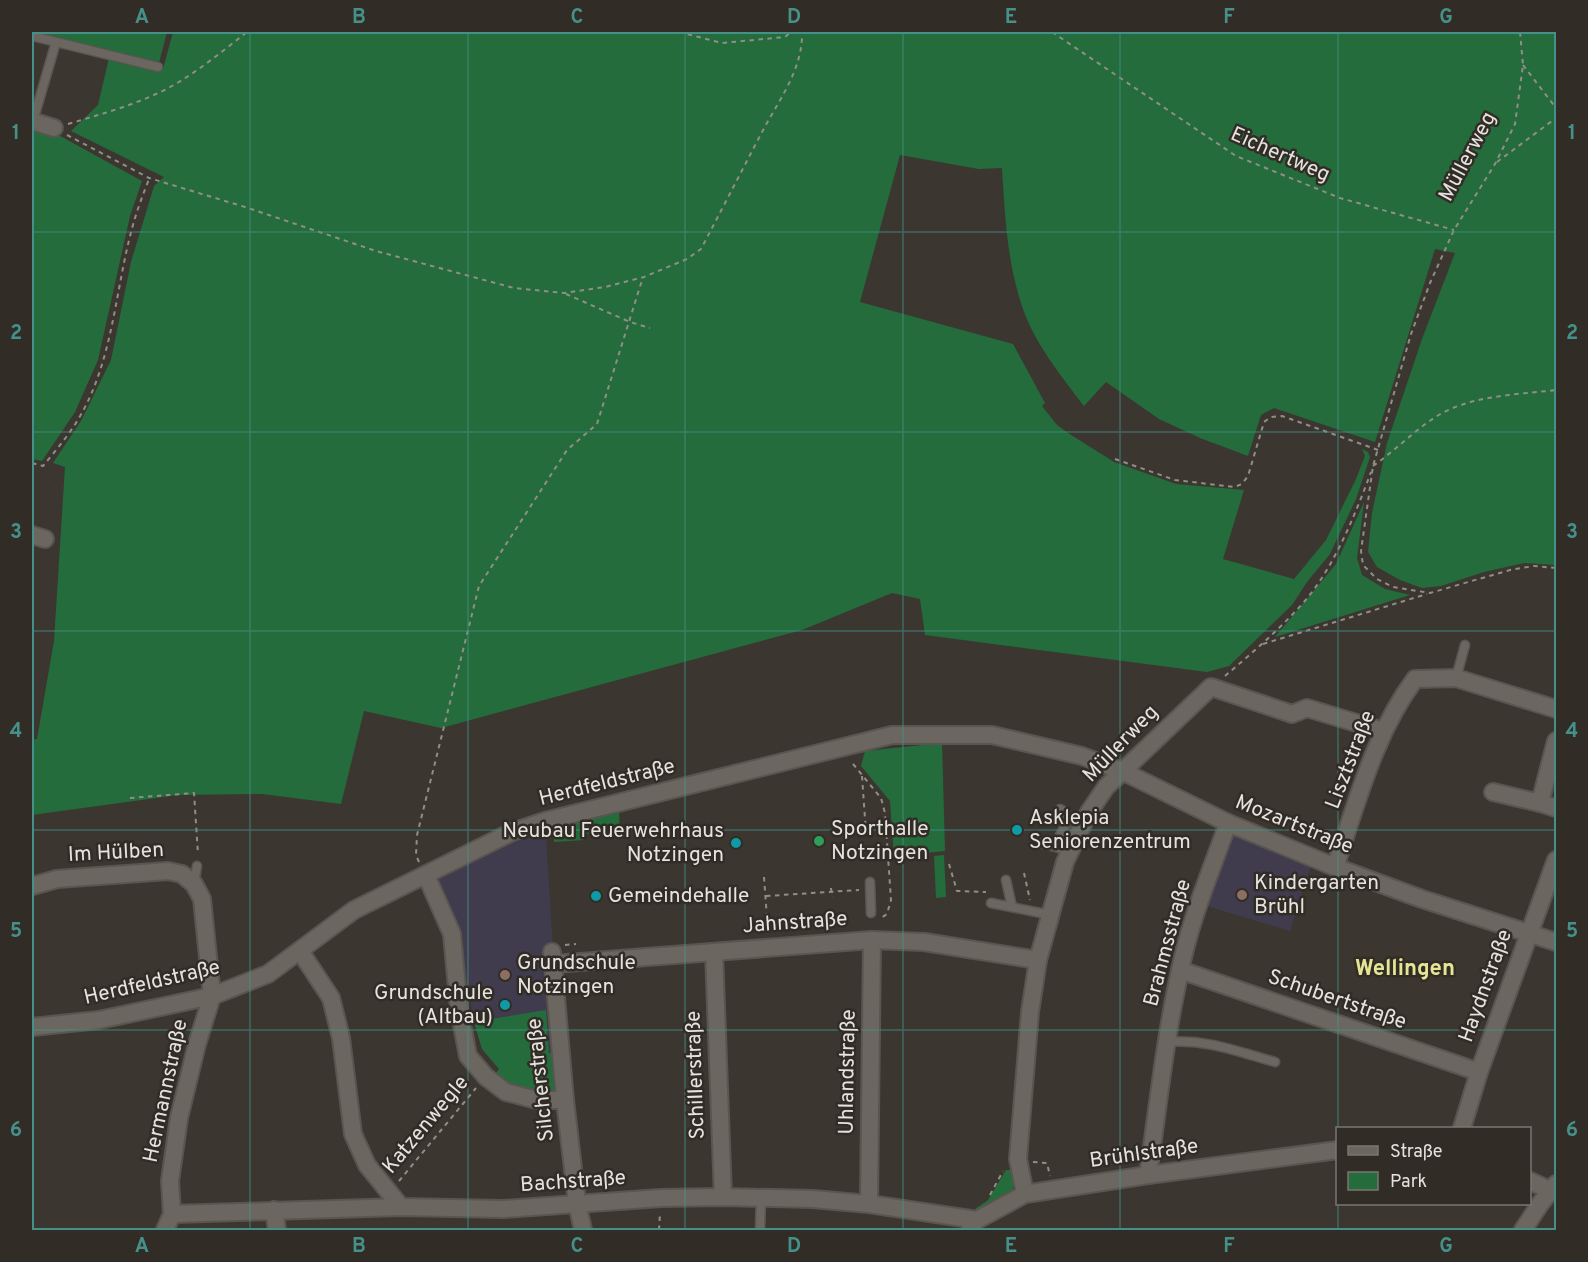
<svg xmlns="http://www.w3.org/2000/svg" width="1588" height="1262" viewBox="0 0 1588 1262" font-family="Overpass,sans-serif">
	<rect width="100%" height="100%" fill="#3b3730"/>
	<g fill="#413c4d">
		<path d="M545 821 556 999 565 1100 491 1081 499 1069 482 1049 474 1022 469 994 458 996 452 934 426 875Z"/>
		<path d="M1232 828 1312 862 1290 931 1207 906Z"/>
	</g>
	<g fill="#246c3b">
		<path d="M32 32H167L158 67 32 34Z"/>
		<path d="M173 32H1556V565L1524 563 1484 572 1441 586 1422 588 1400 580 1377 567 1368 552 1372 513 1387 443 1422 339 1455 253 1435 249 1375 442 1274 408 1261 415 1248 456 1200 438 1159 419 1106 382 1084 406C1062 377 1035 344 1023 309 1007 263 1005 216 1002 168L979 169 900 155 860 302 1013 344 1045 403 1042 406 1057 425 1068 433 1114 462 1176 484 1244 490 1223 559 1294 579 1326 540 1356 479 1365 456 1362 449 1368 452 1370 457 1356 499 1330 554 1307 582 1292 605 1229 666 1207 672 925 635 920 599 892 593 802 630 441 728 364 711 341 804 262 794 178 795 32 815V739H37L54 641 65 467 53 463 81 421 111 360 131 262 154 186 164 177 71 131 98 105 109 58 163 69Z"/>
		<path d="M32 127 53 132 142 181 130 216 98 360 75 412 42 461 32 459Z"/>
		<path d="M1364 502 1357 558 1362 575 1385 589 1410 595 1275 637 1336 564Z"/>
		<path d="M942 743 945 851 894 856 890 801 861 766 865 751Z"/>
		<path d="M619 810 620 833 584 834V840L554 842V830Z"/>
		<path d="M944 855 946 897 936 898 934 856Z"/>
		<path d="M546 1010 549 1053H561L565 1100 491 1081 499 1069 482 1049 474 1022Z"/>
		<path d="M1006 1170H1013V1191L1009 1196 980 1210 975 1209 988 1200Z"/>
	</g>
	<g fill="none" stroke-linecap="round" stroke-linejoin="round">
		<g stroke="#595550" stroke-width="11">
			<g id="lane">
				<path d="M32 36 158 67"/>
				<path d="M33 121 56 42"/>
				<path d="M1456 678 1465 645"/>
				<path d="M1040 843 1070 851"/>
				<path d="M1054 846 1068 821 1065 812 1060 809"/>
				<path d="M1006 880 1012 907"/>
				<path d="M870 882 871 913"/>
				<path d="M194 884 197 866"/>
				<path d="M991 903 1051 915"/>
				<path d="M1167 1042C1207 1039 1236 1051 1275 1062"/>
				<path d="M760 1230 761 1198"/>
			</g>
		</g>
		<g stroke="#595550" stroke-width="20">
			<g id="street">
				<path d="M32 121 54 128"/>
				<path d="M32 535 45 539"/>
				<path d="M1556 741 1540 803 1556 808"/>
				<path d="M1493 792 1540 803"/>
				<path d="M1335 867C1357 803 1374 734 1415 679L1456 678 1556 709"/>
				<path d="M426 875 452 934 459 1009 468 1056 486 1077 506 1092 537 1100H565"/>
				<path d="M32 886 57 879 168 871 182 874 194 884 202 899 212 996 197 1044 179 1118 170 1181 172 1214 165 1230"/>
				<path d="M300 951 331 998 341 1038 353 1134 367 1165 401 1207"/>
				<path d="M552 952 565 1100 577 1203 583 1230"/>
				<path d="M714 952 723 1197"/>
				<path d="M554 964 872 940 924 942 1038 960"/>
				<path d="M1180 970 1479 1072"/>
				<path d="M32 1027 99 1020 212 996 268 974 354 910 512 832 545 821 892 735H992L1082 756 1122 771 1228 823 1335 867 1422 899 1556 942"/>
				<path d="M1462 1128 1479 1072 1556 860"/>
				<path d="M1148 1175C1158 1107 1165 1038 1180 971 1190 920 1211 871 1228 823"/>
				<path d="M1530 1181 1556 1193"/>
				<path d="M1025 1194 1018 1159 1030 1012 1038 960 1065 862 1089 812 1106 787 1211 687 1292 714 1307 708 1383 731"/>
				<path d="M869 1204 872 940"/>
				<path d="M274 1210 277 1230"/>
				<path d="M172 1214 401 1207 504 1209 661 1198 723 1197 813 1199 869 1204 977 1220"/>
				<path d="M970 1227 977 1220 1025 1194 1148 1175 1338 1150"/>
				<path d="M1523 1230 1540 1204 1556 1184"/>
			</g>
		</g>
		<g stroke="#918e88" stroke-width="2" stroke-dasharray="4.5 4.5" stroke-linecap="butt">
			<path d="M679 32 722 43 785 37 791 32"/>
			<path d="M1052 32 1236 156 1340 198 1454 230"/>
			<path d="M1520 32 1523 65 1515 124 1495 164 1454 230 1430 283 1411 334 1373 466 1361 551 1363 565 1377 579 1393 587 1430 593 1510 570 1534 566 1556 568"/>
			<path d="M1523 65 1556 108"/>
			<path d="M68 124C98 115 128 107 156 94 188 80 220 53 247 32"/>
			<path d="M67 135 149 178 245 207 376 251 514 288 564 293 605 287 644 277 687 259 701 249C721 211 741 172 761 134 778 101 803 70 802 32"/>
			<path d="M1497 162 1556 118"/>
			<path d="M566 294 630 322 650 328"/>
			<path d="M1115 459 1175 480 1234 487 1242 484 1248 476 1264 422 1271 417 1282 416 1378 450"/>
			<path d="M32 463 43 466C56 450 69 435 79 418 115 357 115 284 135 218 139 205 144 192 149 179"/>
			<path d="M1373 466C1393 452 1411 434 1431 420 1466 395 1515 395 1556 390"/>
			<path d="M1263 644 1427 594"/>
			<path d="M1225 676C1252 653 1279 630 1303 603 1334 568 1355 515 1371 472"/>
			<path d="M853 764 881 798 885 813 891 900 887 914 881 918"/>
			<path d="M862 776 866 833"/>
			<path d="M130 798 194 793 198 854"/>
			<path d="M419 862 416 855 417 835 479 586 567 450 597 424 643 277"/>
			<path d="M949 864 957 891 986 892"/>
			<path d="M1024 873 1030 900"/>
			<path d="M764 877 768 932"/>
			<path d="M831 888 832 897"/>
			<path d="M766 896 859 890"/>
			<path d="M565 945 576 944"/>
			<path d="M473 996 482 994"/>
			<path d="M1033 1162 1047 1163 1050 1176"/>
			<path d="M399 1181 476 1088"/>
			<path d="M990 1195 1003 1171"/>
			<path d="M659 1230 660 1213"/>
		</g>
		<use href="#lane" stroke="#6b665f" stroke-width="8"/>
		<use href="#street" stroke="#6b665f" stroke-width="16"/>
	</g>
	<path fill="none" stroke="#45918a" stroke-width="1.5" stroke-opacity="0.55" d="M250 32V1230M468 32V1230M685 32V1230M903 32V1230M1120 32V1230M1338 32V1128M32 232H1556M32 432H1556M32 631H1556M32 830H1556M32 1030H1556M1338 1204V1230"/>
	<g fill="#0f9aa8" stroke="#312d26" stroke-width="2">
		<circle cx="1017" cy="830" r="6"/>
		<circle cx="736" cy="843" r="6"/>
		<circle cx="596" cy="896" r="6"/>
		<circle cx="505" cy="1005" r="6"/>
	</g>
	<circle fill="#2e9e5b" stroke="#312d26" stroke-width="2" cx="819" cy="841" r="6"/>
	<g fill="#8d6e63" stroke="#312d26" stroke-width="2">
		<circle cx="1242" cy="895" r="6"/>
		<circle cx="505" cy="975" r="6"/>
	</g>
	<g text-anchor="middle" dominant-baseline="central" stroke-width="5" stroke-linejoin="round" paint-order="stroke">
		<g font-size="21" fill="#e6e3df" stroke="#312d26">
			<text transform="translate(1280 155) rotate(24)">Eichertweg</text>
			<text transform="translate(1468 157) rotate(-62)">Müllerweg</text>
			<text transform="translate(1121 744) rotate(-46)">Müllerweg</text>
			<text transform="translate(1351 760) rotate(-69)">Lisztstraße</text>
			<text transform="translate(607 783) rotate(-14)">Herdfeldstraße</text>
			<text transform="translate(1294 825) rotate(22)">Mozartstraße</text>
			<text transform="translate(116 853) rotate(-3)">Im Hülben</text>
			<text transform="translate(795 923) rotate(-4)">Jahnstraße</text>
			<text transform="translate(1168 943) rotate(-75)">Brahmsstraße</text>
			<text transform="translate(152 983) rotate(-13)">Herdfeldstraße</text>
			<text transform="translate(1486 986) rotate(-70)">Haydnstraße</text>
			<text transform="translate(1337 1000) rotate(19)">Schubertstraße</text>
			<text transform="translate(848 1072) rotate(-89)">Uhlandstraße</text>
			<text transform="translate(696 1075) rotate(-92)">Schillerstraße</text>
			<text transform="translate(541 1080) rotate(-96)">Silcherstraße</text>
			<text transform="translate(166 1091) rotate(-78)">Hermannstraße</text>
			<text transform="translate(426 1125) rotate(-50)">Katzenwegle</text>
			<text transform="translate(1144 1154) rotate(-8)">Brühlstraße</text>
			<text transform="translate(573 1182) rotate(-4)">Bachstraße</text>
		</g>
		<g font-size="21" fill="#e6e3df" stroke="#312d26" text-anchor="start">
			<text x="1029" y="818">Asklepia<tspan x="1029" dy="24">Seniorenzentrum</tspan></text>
			<text x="831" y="829">Sporthalle<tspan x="831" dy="24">Notzingen</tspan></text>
			<text x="724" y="831" text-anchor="end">Neubau Feuerwehrhaus<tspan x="724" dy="24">Notzingen</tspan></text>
			<text x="1254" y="883">Kindergarten<tspan x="1254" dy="24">Brühl</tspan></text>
			<text x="608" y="896">Gemeindehalle</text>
			<text x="517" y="963">Grundschule<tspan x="517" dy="24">Notzingen</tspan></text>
			<text x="493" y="993" text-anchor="end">Grundschule<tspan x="493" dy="24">(Altbau)</tspan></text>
		</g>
		<g font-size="22" font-weight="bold" fill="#e6e596" stroke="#312d26">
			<text x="1405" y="969">Wellingen</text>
		</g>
	</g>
	<rect width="1588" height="1262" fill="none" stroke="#312d26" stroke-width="66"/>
	<rect x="1336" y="1127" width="195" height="78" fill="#312d26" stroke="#797670" stroke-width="1.5"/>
	<rect x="1348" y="1146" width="30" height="9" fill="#6b665f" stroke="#797670" stroke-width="1.5"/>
	<text x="1390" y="1157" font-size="18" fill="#e6e3df">Straße</text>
	<rect x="1348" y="1172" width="30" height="18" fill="#246c3b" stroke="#797670" stroke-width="1.5"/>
	<text x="1390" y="1187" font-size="18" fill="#e6e3df">Park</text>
	<rect x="33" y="33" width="1522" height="1196" fill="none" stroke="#45918a" stroke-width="2"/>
	<g font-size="20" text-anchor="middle" font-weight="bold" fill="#45918a">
		<text x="142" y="23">A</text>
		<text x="359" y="23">B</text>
		<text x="577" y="23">C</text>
		<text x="794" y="23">D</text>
		<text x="1011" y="23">E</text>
		<text x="1229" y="23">F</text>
		<text x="1446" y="23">G</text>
		<text x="16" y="139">1</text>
		<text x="1572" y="139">1</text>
		<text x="16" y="339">2</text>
		<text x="1572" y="339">2</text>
		<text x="16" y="538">3</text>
		<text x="1572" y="538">3</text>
		<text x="16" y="737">4</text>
		<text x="1572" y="737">4</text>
		<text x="16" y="937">5</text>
		<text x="1572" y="937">5</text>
		<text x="16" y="1136">6</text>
		<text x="1572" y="1136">6</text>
		<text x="142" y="1252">A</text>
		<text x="359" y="1252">B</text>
		<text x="577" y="1252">C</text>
		<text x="794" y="1252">D</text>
		<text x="1011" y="1252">E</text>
		<text x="1229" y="1252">F</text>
		<text x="1446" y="1252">G</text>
	</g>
</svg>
